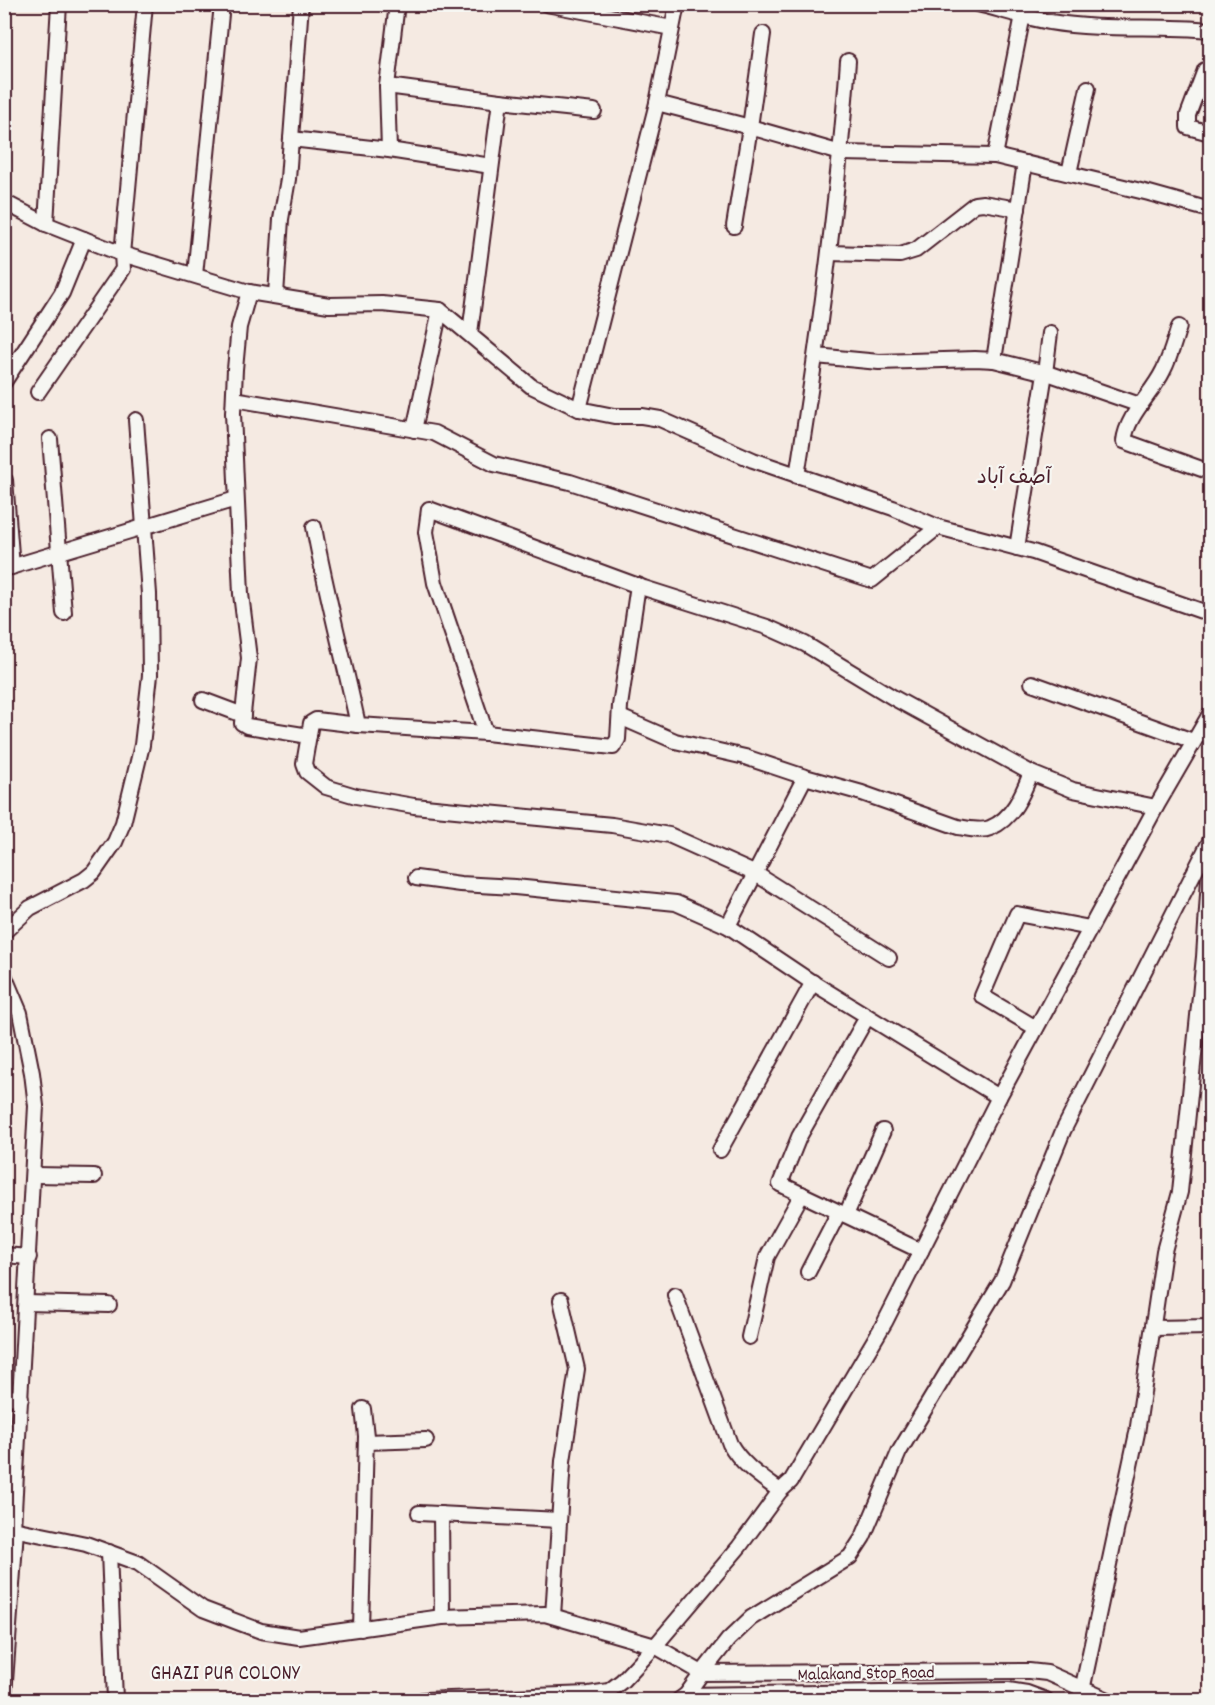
<svg xmlns="http://www.w3.org/2000/svg" width="1215" height="1705" viewBox="0 0 1215 1705" font-family="Dekko,'Playpen Sans Arabic',sans-serif">
	<rect width="100%" height="100%" fill="#f5eae2"/>
	<filter id="ink" filterUnits="userSpaceOnUse"><feTurbulence type="fractalNoise" baseFrequency=".0167" numOctaves="2"/><feDisplacementMap in="SourceGraphic" scale="12" xChannelSelector="R" yChannelSelector="G"/><feConvolveMatrix kernelMatrix="1 2 1 2 8 2 1 2 1" color-interpolation-filters="sRGB"/></filter>
	<g filter="url(#ink)">
		<g fill="none" stroke-linecap="round" stroke-linejoin="round">
			<g stroke="#4a1f2b" stroke-width="18">
				<g id="minor">
					<path d="M546 4 672 28"/>
					<path d="M677 4 657 103 750 127 734 226"/>
					<path d="M978 4C1002 10 1026 18 1050 22 1103 31 1157 25 1210 30"/>
					<path d="M763 34 750 127 841 153 995 156 1149 193 1210 210"/>
					<path d="M1205 70 1188 115V127L1210 133"/>
					<path d="M387 86 500 101"/>
					<path d="M291 139 389 150 491 166"/>
					<path d="M389 150 387 86 397 4"/>
					<path d="M995 156 1023 15"/>
					<path d="M1069 173 1088 88"/>
					<path d="M4 202 46 224 122 254 249 292 329 305 382 304 440 310 531 386 579 409 614 416H642L660 419 753 460 893 508 938 527 1033 552 1210 614"/>
					<path d="M46 224 59 4"/>
					<path d="M829 253 900 255 916 250 975 204 983 203 1018 209"/>
					<path d="M195 275 222 4"/>
					<path d="M249 292 239 327 235 369 233 413 241 594 249 658 242 723 247 726 309 736"/>
					<path d="M276 295 281 219 288 179 301 4"/>
					<path d="M1179 327C1174 342 1170 358 1163 371 1152 394 1127 415 1124 441L1210 472"/>
					<path d="M470 333 500 101 594 111"/>
					<path d="M816 356 879 362 975 359 994 360 1050 374 1140 405"/>
					<path d="M994 360 1025 163"/>
					<path d="M4 382 62 293 84 239"/>
					<path d="M38 392 123 269 122 254 145 4"/>
					<path d="M234 399 434 433 494 464 570 482 872 580 938 527"/>
					<path d="M579 409 657 103"/>
					<path d="M414 430 440 310"/>
					<path d="M50 439 64 613"/>
					<path d="M797 476C819 338 838 200 848 61"/>
					<path d="M5 480 12 567"/>
					<path d="M314 527C326 594 344 659 358 725L486 733 435 583 426 532 429 509 644 588 767 627 805 644 894 698 1031 773 1073 790 1156 807"/>
					<path d="M1017 548 1045 373 1050 333"/>
					<path d="M4 569 236 499"/>
					<path d="M1032 683 1193 741"/>
					<path d="M203 700 243 715"/>
					<path d="M620 717 675 741 745 757 805 777 862 793 958 827C967 828 981 832 990 828 1013 819 1023 793 1031 773"/>
					<path d="M358 725 316 720 311 723 304 764 307 772 326 787 356 796 414 806 612 825 669 835 756 874 889 958"/>
					<path d="M486 733 613 747 618 739 620 706 638 585"/>
					<path d="M416 878 460 884 515 887 676 903 728 926 810 981 999 1097"/>
					<path d="M728 926 805 777"/>
					<path d="M4 932 30 908 84 880 94 872 115 842 123 823 142 745 150 675 149 594 136 420"/>
					<path d="M4 975 20 1013 32 1073 36 1106 13 1529"/>
					<path d="M867 1017 799 1137 780 1184 921 1251"/>
					<path d="M1036 1028 982 996 1017 914 1090 928"/>
					<path d="M720 1150 813 982"/>
					<path d="M34 1175 94 1176"/>
					<path d="M846 1215 883 1131"/>
					<path d="M4 1255 29 1257"/>
					<path d="M808 1272 839 1212"/>
					<path d="M675 1295 730 1444C742 1465 761 1477 780 1491"/>
					<path d="M26 1303 109 1305"/>
					<path d="M1153 1328 1210 1327"/>
					<path d="M749 1337 767 1257 802 1194"/>
					<path d="M4 1397 21 1398"/>
					<path d="M366 1442 426 1440"/>
					<path d="M419 1513 559 1520"/>
					<path d="M441 1514 442 1617"/>
					<path d="M4 1529H13L86 1544 138 1563 203 1609 261 1631 299 1637 442 1617 545 1614 655 1646 702 1673 728 1640 751 1618 850 1557 863 1537 899 1452 1002 1281 1063 1131 1210 841"/>
					<path d="M109 1552 115 1700"/>
					<path d="M553 1616 563 1461 577 1369 561 1300"/>
					<path d="M361 1629 366 1436 363 1409"/>
					<path d="M4 1695 16 1530"/>
					<path d="M686 1695 1008 1690 1027 1693 1046 1700"/>
					<path d="M423 1700 589 1694 609 1691 622 1681 655 1646 739 1547 780 1491 791 1481 885 1322 999 1097 1156 807 1210 714"/>
					<path d="M679 1700 686 1695 702 1673 1029 1671 1047 1673 1108 1700"/>
					<path d="M1080 1700 1137 1433 1164 1251 1180 1192 1204 957 1209 878"/>
				</g>
			</g>
			<use href="#minor" stroke="#f6f6f2" stroke-width="14"/>
		</g>
	</g>
	<g text-anchor="middle" dominant-baseline="central" stroke-width="4.5" stroke-linejoin="round" paint-order="stroke">
		<g font-size="18" fill="#4a1f2b" stroke="#f6f6f2">
			<text transform="translate(866 1675) rotate(-1)">Malakand Stop Road</text>
		</g>
		<g font-size="21" fill="#4a1f2b" stroke="#f6f6f2">
			<text x="1014" y="479">آصف آباد</text>
			<text x="225" y="1675">GHAZI PUR COLONY</text>
		</g>
	</g>
	<rect width="1215" height="1705" fill="none" stroke="#f6f6f2" stroke-width="24"/>
	<rect x="12" y="12" width="1191" height="1681" fill="none" stroke="#4a1f2b" stroke-width="2" filter="url(#ink)"/>
</svg>
